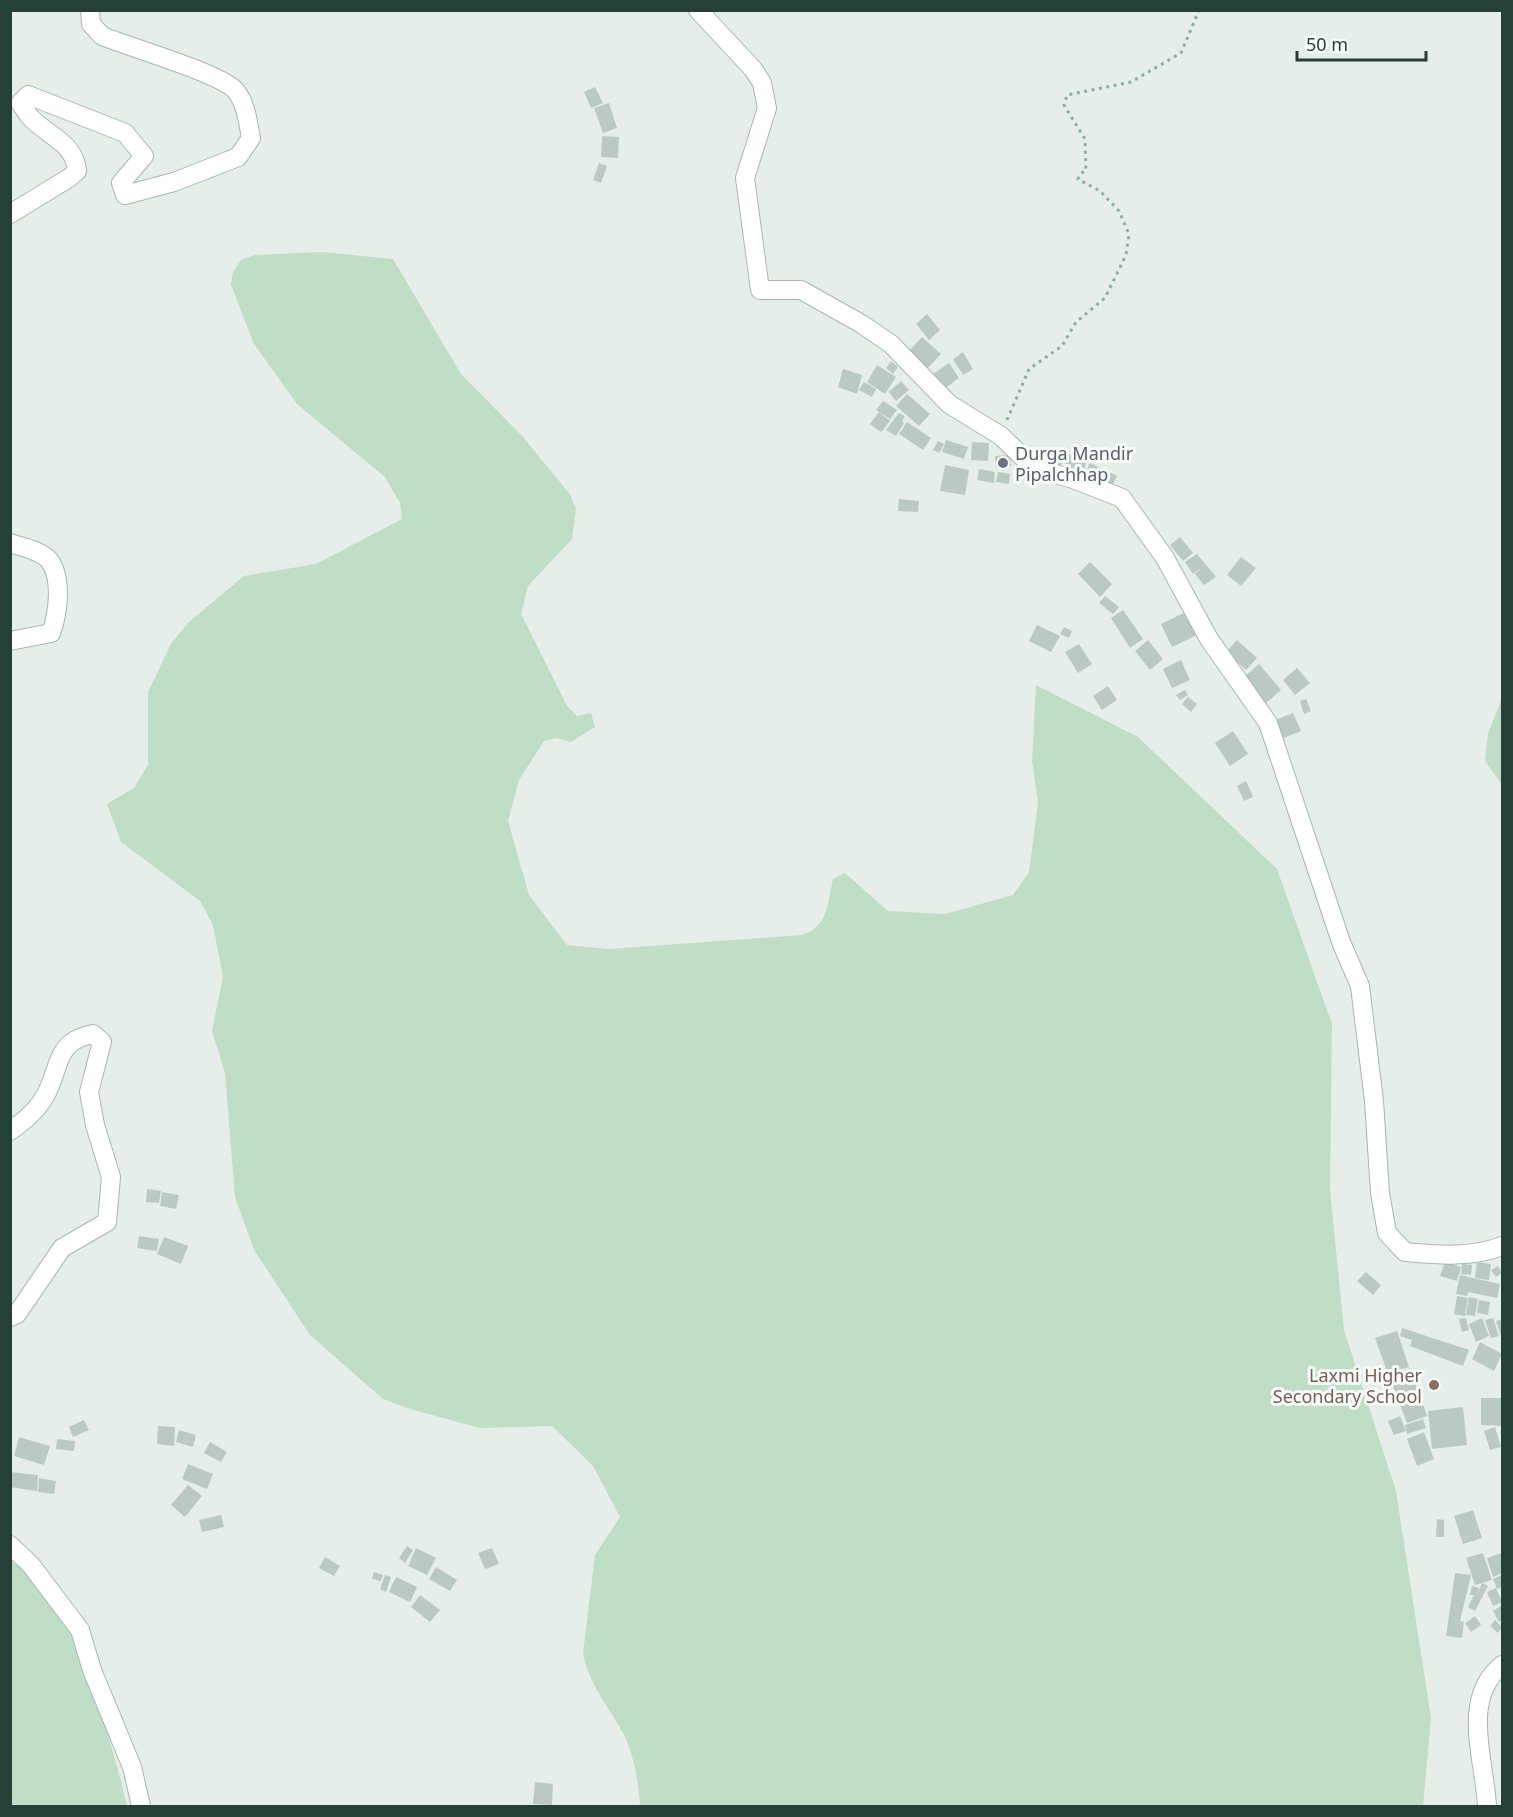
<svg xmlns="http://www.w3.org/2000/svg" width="1513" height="1817" viewBox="0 0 1513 1817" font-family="'Noto Sans',sans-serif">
	<rect width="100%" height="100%" fill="#e6eeea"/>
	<g fill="#c0dec6">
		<path d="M322 252 393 259 461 374 523 437 570 494 576 509 572 539 528 586 521 614 567 706 577 716 591 713 595 727 571 742 557 738 544 741 519 780 508 821 529 895 567 945 609 949 802 935C829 926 827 904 833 879L845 873 888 911 945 914 1013 895 1029 872 1038 802 1032 761 1036 685 1138 737 1277 869 1332 1024 1330 1190 1344 1330 1396 1491 1431 1718 1423 1806H640C639 1785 634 1756 625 1737 611 1709 588 1684 583 1653L595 1555 620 1517 593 1466 552 1426 480 1428 410 1409 383 1399 310 1335 254 1250 235 1197 225 1073 212 1031 223 977 213 925 200 901 121 842 107 804 134 788 148 765V692L172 642 190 621 244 576 316 564 402 519 400 503 385 477 297 404 254 344 231 285 233 272 241 260 255 255Z"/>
		<path d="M1502 698V785L1485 761 1488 733Z"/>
		<path d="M10 1561C25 1570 38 1580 48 1594 85 1648 112 1743 127 1806H11Z"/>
	</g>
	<g fill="#bbc9c3">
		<path d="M595 87 603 103 591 108 584 92Z"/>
		<path d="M609 103 617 128 603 133 594 108Z"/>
		<path d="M602 136 619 137 618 158 601 157Z"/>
		<path d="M599 163 607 166 601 183 593 180Z"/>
		<path d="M927 314 940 330 929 340 916 324Z"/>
		<path d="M922 337 941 354 927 369 908 352Z"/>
		<path d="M963 352 973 369 963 375 953 359Z"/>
		<path d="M891 361 898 367 893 374 886 368Z"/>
		<path d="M949 363 959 378 940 392 929 377Z"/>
		<path d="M877 365 896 377 885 394 867 382Z"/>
		<path d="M843 369 862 375 857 394 838 387Z"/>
		<path d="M901 381 909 390 896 401 889 392Z"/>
		<path d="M864 382 876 389 872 397 859 390Z"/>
		<path d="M907 394 930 414 919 426 896 406Z"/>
		<path d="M883 401 897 410 890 419 876 410Z"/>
		<path d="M879 412 890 421 881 432 870 424Z"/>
		<path d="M899 413 905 416 902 421 904 423 896 436 886 430Z"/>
		<path d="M907 422 931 438 923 450 899 434Z"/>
		<path d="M946 440 968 447 964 459 942 452Z"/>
		<path d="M938 441 944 444 939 453 933 450Z"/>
		<path d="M972 442 989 443 988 461 971 460Z"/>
		<path d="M1053 453 1064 457 1059 472 1048 469Z"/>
		<path d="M1069 454 1087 460 1083 473 1064 467Z"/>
		<path d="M1010 455 1011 466 996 467 995 456Z"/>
		<path d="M1090 463 1098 467 1093 477 1085 473Z"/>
		<path d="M945 465 969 470 965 495 940 491Z"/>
		<path d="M1099 467 1117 476 1112 486 1095 476Z"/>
		<path d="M979 469 995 472 994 483 977 480Z"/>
		<path d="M998 472 1010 474 1009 484 996 482Z"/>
		<path d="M899 499 919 501 918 512 898 511Z"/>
		<path d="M1180 537 1193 553 1183 561 1170 545Z"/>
		<path d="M1197 554 1216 577 1204 585 1195 574 1202 568 1193 574 1185 562Z"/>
		<path d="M1241 557 1256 568 1241 586 1227 575Z"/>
		<path d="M1090 562 1112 584 1100 597 1078 574Z"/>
		<path d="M1105 596 1119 607 1113 614 1099 603Z"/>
		<path d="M1123 610 1143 639 1130 648 1111 618Z"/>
		<path d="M1188 611 1199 634 1172 647 1161 624Z"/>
		<path d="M1037 625 1060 636 1051 652 1029 641Z"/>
		<path d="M1064 627 1072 631 1069 638 1060 634Z"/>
		<path d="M1148 640 1163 659 1150 670 1135 651Z"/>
		<path d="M1237 640 1257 658 1246 670 1226 652Z"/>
		<path d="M1079 644 1092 664 1078 673 1065 652Z"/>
		<path d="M1181 660 1190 680 1172 688 1163 669Z"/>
		<path d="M1259 664 1281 690 1265 704 1245 676Z"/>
		<path d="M1297 668 1310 683 1295 695 1283 680Z"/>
		<path d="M1108 686 1117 700 1102 710 1093 696Z"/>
		<path d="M1185 690 1188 695 1180 700 1176 695Z"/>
		<path d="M1188 697 1197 704 1191 712 1182 704Z"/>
		<path d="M1306 699 1311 711 1304 714 1300 701Z"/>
		<path d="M1293 713 1301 731 1281 739 1273 721Z"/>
		<path d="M1233 731 1248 754 1230 766 1215 743Z"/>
		<path d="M1246 781 1253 797 1244 801 1237 786Z"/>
		<path d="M147 1189 161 1191 159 1203 146 1202Z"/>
		<path d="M162 1192 179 1195 176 1209 160 1206Z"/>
		<path d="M139 1236 159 1239 157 1251 137 1248Z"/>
		<path d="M164 1237 188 1246 181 1264 157 1254Z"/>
		<path d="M1445 1262 1461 1267 1457 1281 1440 1276Z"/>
		<path d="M1477 1262 1491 1264 1489 1280 1475 1278Z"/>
		<path d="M1462 1264 1472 1265 1471 1275 1461 1274Z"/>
		<path d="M1498 1266 1502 1273 1496 1277 1491 1270Z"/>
		<path d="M1366 1272 1381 1285 1373 1295 1357 1281Z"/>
		<path d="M1460 1275 1500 1284 1497 1298 1468 1292 1467 1296 1456 1294Z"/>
		<path d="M1457 1296 1468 1298 1465 1316 1454 1314Z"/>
		<path d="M1469 1297 1478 1299 1475 1316 1466 1315Z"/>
		<path d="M1479 1300 1490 1302 1488 1315 1477 1313Z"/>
		<path d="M1466 1318 1469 1330 1462 1332 1459 1319Z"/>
		<path d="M1482 1318 1489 1336 1476 1342 1469 1324Z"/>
		<path d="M1493 1318 1499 1336 1491 1338 1485 1320Z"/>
		<path d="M1502 1319V1339L1496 1321Z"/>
		<path d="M1402 1328 1469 1350 1463 1366 1410 1346 1412 1340 1400 1336Z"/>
		<path d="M1397 1331 1409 1367 1388 1374 1375 1338Z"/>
		<path d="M1480 1342 1502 1354 1494 1371 1472 1359Z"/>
		<path d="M1410 1368 1427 1416 1407 1423 1389 1376Z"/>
		<path d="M1481 1398H1502V1426L1481 1425Z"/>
		<path d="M1463 1407 1467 1445 1432 1449 1428 1411Z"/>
		<path d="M1400 1416 1406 1431 1394 1435 1388 1421Z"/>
		<path d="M1423 1419 1426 1428 1407 1434 1405 1425Z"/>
		<path d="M84 1420 89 1430 73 1437 69 1427Z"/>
		<path d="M158 1426 175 1427 174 1446 157 1444Z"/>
		<path d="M1495 1427 1501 1447 1490 1450 1484 1431Z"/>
		<path d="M179 1430 196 1435 193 1447 176 1442Z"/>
		<path d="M1424 1432 1434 1459 1417 1466 1407 1439Z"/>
		<path d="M19 1437 50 1446 44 1465 14 1456Z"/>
		<path d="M57 1439 75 1441 74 1451 56 1449Z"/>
		<path d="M210 1442 227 1452 221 1462 204 1453Z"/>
		<path d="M188 1464 213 1474 207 1489 182 1479Z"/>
		<path d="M10 1472 38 1475 37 1491 10 1487Z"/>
		<path d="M39 1478 56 1481 54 1494 38 1492Z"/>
		<path d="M188 1485 202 1496 185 1517 171 1505Z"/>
		<path d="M1473 1510 1482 1538 1463 1544 1454 1516Z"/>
		<path d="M221 1515 224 1527 202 1532 199 1520Z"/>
		<path d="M1437 1519 1444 1520V1537H1436Z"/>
		<path d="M407 1546 413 1550 405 1563 399 1558Z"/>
		<path d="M416 1548 436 1558 427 1575 408 1566Z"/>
		<path d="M492 1548 499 1564 485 1569 478 1553Z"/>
		<path d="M1483 1553 1492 1580 1475 1585 1466 1558Z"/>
		<path d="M1502 1553V1573L1493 1577 1487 1558Z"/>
		<path d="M325 1557 340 1566 334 1576 319 1568Z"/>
		<path d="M436 1567 457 1580 450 1591 429 1579Z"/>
		<path d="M374 1572 383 1575 381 1581 372 1579Z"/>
		<path d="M1455 1573 1471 1575 1460 1621 1464 1622 1462 1638 1446 1636Z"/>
		<path d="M385 1575 391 1577 386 1592 380 1589Z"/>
		<path d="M1502 1575V1587L1497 1589 1493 1579Z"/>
		<path d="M396 1577 417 1587 410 1602 389 1592Z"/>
		<path d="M1482 1583 1488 1586 1475 1611 1468 1607 1474 1595H1470L1472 1586 1479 1588 1476 1597Z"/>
		<path d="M1496 1588 1502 1602 1493 1606 1487 1592Z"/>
		<path d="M420 1595 440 1610 430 1622 411 1607Z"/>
		<path d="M1502 1605V1620L1499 1622 1493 1611Z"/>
		<path d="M1475 1616 1481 1625 1471 1632 1465 1623Z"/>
		<path d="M1495 1620 1502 1627 1498 1633 1490 1626Z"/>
		<path d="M535 1782 553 1784 552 1805 533 1804Z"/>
	</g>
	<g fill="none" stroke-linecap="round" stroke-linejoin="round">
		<g stroke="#a8b6b1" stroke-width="20">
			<g id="minor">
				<path d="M698 10 753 69 762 83 767 108 745 178 760 290H801L860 323 891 344 949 404 1001 436 1034 468 1073 479 1122 498 1165 558 1209 639 1268 723 1341 942 1360 986 1374 1101 1380 1193 1387 1233 1405 1252C1439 1255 1471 1258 1502 1246"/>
				<path d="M10 214 69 178 77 171C75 143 48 136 31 118 27 114 24 108 20 103L28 95 125 133 144 156 121 183 125 195 174 182 238 157 251 138C248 123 246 102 235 90 219 73 129 47 102 36L91 24 90 10"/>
				<path d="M10 543C22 547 40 550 49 560 63 578 58 614 51 633L10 641"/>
				<path d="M10 1131C22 1123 34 1113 42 1101 62 1072 51 1042 93 1034L102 1042 89 1092 95 1125 111 1177 107 1222 62 1248 17 1314 10 1317"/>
				<path d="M10 1545 31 1565 80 1630 92 1670 132 1767 141 1806"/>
				<path d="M1487 1806C1485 1761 1460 1699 1502 1665"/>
			</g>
		</g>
		<path stroke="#88b1a1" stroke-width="3" stroke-dasharray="3 4.5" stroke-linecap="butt" d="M1007 420 1029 369 1062 346 1076 322 1105 298 1126 255 1129 234 1119 211 1100 191 1078 179 1081 173 1086 171 1085 139 1064 105 1067 95 1131 82 1181 53 1199 10"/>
		<use href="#minor" stroke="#fff" stroke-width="18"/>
	</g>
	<circle fill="#6b7280" stroke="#f7fbf8" stroke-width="2" cx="1003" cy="463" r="6"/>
	<circle fill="#8d6e63" stroke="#f7fbf8" stroke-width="2" cx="1434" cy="1385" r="6"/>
	<g text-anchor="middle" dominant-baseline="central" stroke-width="6" stroke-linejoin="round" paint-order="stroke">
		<g font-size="18" fill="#5b616d" stroke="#f7fbf8" text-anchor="start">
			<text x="1015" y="453">Durga Mandir<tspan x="1015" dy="21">Pipalchhap</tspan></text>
		</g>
		<g font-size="18" fill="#785e54" stroke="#f7fbf8" text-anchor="end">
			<text x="1422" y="1375">Laxmi Higher<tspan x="1422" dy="21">Secondary School</tspan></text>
		</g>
	</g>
	<rect width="1513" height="1817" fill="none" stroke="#254037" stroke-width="24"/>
	<path d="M1297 51v9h129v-9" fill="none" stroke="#254037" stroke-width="3"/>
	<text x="1306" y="51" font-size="18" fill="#254037" stroke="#f7fbf8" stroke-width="4.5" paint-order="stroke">50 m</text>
</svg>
